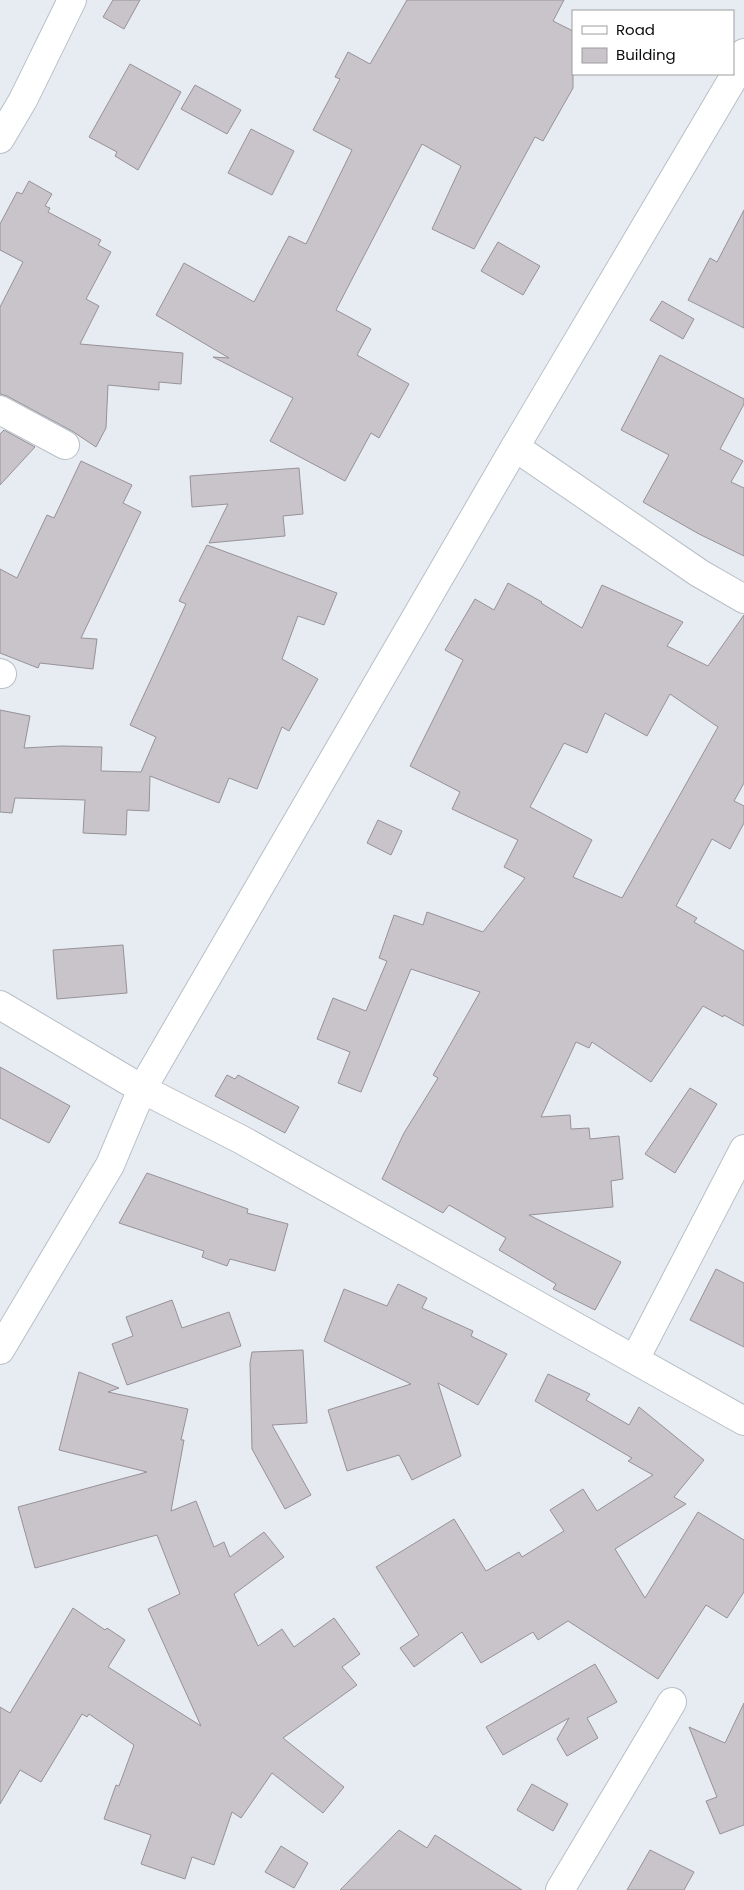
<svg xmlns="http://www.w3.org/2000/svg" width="744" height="1890" viewBox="0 0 744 1890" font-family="Poppins,sans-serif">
	<rect width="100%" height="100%" fill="#e6ecf2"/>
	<g fill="#c9c3ca" stroke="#979298" fill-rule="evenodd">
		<path d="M113 0H140L124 29 103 17Z"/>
		<path d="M407 0H564L553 21 573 31V88L543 141 535 137 474 249 432 229 461 166 422 144 336 310 371 329 357 355 409 384 379 438 371 433 345 481 270 441 293 398 213 357 229 358 156 315 184 263 254 302 289 236 306 244 352 150 313 130 340 79 335 77 348 52 370 64Z"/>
		<path d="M130 64 181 92 138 170 115 156 117 152 89 137Z"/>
		<path d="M195 85 241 110 227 134 181 109Z"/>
		<path d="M251 129 294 151 272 195 228 173Z"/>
		<path d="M29 181 52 194 45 206 50 208 48 212 101 240 98 245 111 252 86 299 99 306 80 344 183 353 181 384 159 382V390L108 385 106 428 96 447 72 431 7 396 0 394V307L23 262 0 250V224L17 192 22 194Z"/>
		<path d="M744 210V328L688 300 710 258 717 262Z"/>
		<path d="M498 242 540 266 523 295 481 271Z"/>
		<path d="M662 301 694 319 683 339 650 320Z"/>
		<path d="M660 355 744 399V404L720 449 743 461 731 482 744 488V556L699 534 643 502 669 455 621 430Z"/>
		<path d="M4 430 35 447 0 485V434Z"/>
		<path d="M81 461 132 485 123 503 141 512 81 638 97 639 93 669 40 663 38 668 0 653V569L17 578 47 515 54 518Z"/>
		<path d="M299 468 303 514 283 516 285 536 209 543 228 504 192 507 190 476Z"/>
		<path d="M207 545 337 593 324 625 298 616 282 659 318 679 289 731 282 727 257 789 229 778 219 803 150 776 149 811 127 810 126 835 83 833 85 800 15 798 12 813 0 812V710L30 716 24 748 61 746 102 747 101 771 141 772 156 737 130 725 186 604 179 601Z"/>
		<path d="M508 583 542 602 541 603 582 628 602 585 683 622 667 646 708 666 744 615V783L734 801 744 806V823L730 849 712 839 676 906 697 918 694 922 744 951V1026L724 1015 723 1017 703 1006 651 1082 592 1042 589 1048 576 1042 541 1117 570 1115 571 1129 589 1128 590 1139 619 1136 623 1179 611 1181 613 1207 529 1215 621 1262 595 1310 553 1289 556 1284 499 1250 506 1238 449 1205 443 1213 382 1179 404 1133 438 1078 433 1075 480 992 411 969 361 1092 338 1083 350 1052 317 1039 333 998 366 1011 387 961 379 958 394 915 423 925 427 912 483 932 525 878 504 867 518 840 452 809 460 792 410 766 463 660 445 650 475 599 494 610ZM670 694 718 727 622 898 573 877 592 840 530 807 564 743 587 753 605 713 647 736Z"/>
		<path d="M378 820 402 831 391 855 367 843Z"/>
		<path d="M123 945 127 993 57 999 53 950Z"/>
		<path d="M0 1067 70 1106 49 1143 0 1118Z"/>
		<path d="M227 1075 235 1079 238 1075 299 1107 285 1133 215 1096Z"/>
		<path d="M690 1088 717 1104 675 1173 645 1154Z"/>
		<path d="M147 1173 248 1209 247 1213 288 1224 275 1271 230 1259 227 1266 202 1257 204 1251 119 1223Z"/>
		<path d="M716 1269 744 1283V1347L690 1320Z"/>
		<path d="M398 1284 427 1298 422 1308 473 1331 471 1336 507 1354 478 1405 438 1383 461 1456 412 1480 399 1455 347 1471 328 1410 411 1384 324 1341 344 1289 387 1306Z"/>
		<path d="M172 1300 182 1328 229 1312 241 1346 127 1385 112 1344 133 1336 126 1317Z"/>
		<path d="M303 1350 307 1423 272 1425 311 1495 285 1509 252 1449 250 1363 252 1352Z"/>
		<path d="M79 1372 119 1388 108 1392 188 1409 181 1440H184L171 1511 196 1501 214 1547 224 1542 230 1557 264 1532 284 1557 234 1594 258 1646 282 1629 294 1647 334 1618 360 1654 342 1667 357 1685 283 1738 344 1787 323 1813 272 1773 241 1818 232 1812 214 1865 192 1857 185 1879 141 1864 151 1835 104 1819 116 1785 119 1786 134 1745 89 1714 87 1717 82 1714 41 1782 20 1770 0 1804V1707L10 1713 73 1608 105 1630 107 1628 125 1640 108 1667 201 1726 148 1609 180 1594 157 1535 35 1568 18 1507 147 1472 59 1450Z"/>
		<path d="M548 1374 590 1394 586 1400 629 1425 639 1407 704 1460 674 1497 686 1504 615 1549 645 1598 698 1512 744 1540V1592L727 1618 706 1605 658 1679 568 1621 538 1640 533 1632 481 1663 462 1632 414 1667 400 1648 419 1635 376 1567 454 1519 486 1571 519 1552 522 1557 564 1531 550 1510 583 1489 597 1511 653 1475 628 1461 632 1458 535 1401Z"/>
		<path d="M595 1664 617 1702 587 1718 598 1738 567 1756 557 1739 569 1718 503 1755 486 1727Z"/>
		<path d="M744 1703V1825L720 1834 706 1801 717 1797 689 1727 725 1743Z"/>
		<path d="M532 1784 568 1804 553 1831 517 1810Z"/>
		<path d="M399 1830 427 1848 435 1835 522 1890H340Z"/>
		<path d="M281 1846 308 1863 294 1888 265 1872Z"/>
		<path d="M650 1850 694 1872 684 1890H627Z"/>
	</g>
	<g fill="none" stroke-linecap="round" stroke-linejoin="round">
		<g stroke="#b9bfc6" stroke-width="30">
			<g id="minor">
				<path d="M744 53 731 82 515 447 142 1089 242 1140 744 1421"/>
				<path d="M0 139 23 100 72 0"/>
				<path d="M0 410 65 445"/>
				<path d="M515 447 699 573 744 599"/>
				<path d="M0 673 2 674"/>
				<path d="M635 1359 744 1149"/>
				<path d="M560 1890 672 1702"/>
			</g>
		</g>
		<g stroke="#b9bfc6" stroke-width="30">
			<path id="tertiary" d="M0 1005 142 1089 110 1165 0 1350"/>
		</g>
		<use href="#minor" stroke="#fff" stroke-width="28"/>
		<use href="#tertiary" stroke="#fff" stroke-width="28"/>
	</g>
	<rect x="572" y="10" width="162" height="65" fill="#ffffff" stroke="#9d9e9f"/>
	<rect x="582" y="26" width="25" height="8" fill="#ffffff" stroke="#9d9e9f"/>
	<text x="616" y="35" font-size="15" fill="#0b0d0f">Road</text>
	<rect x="582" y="48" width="25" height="15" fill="#c9c3ca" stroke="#9d9e9f"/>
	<text x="616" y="60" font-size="15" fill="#0b0d0f">Building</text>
</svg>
